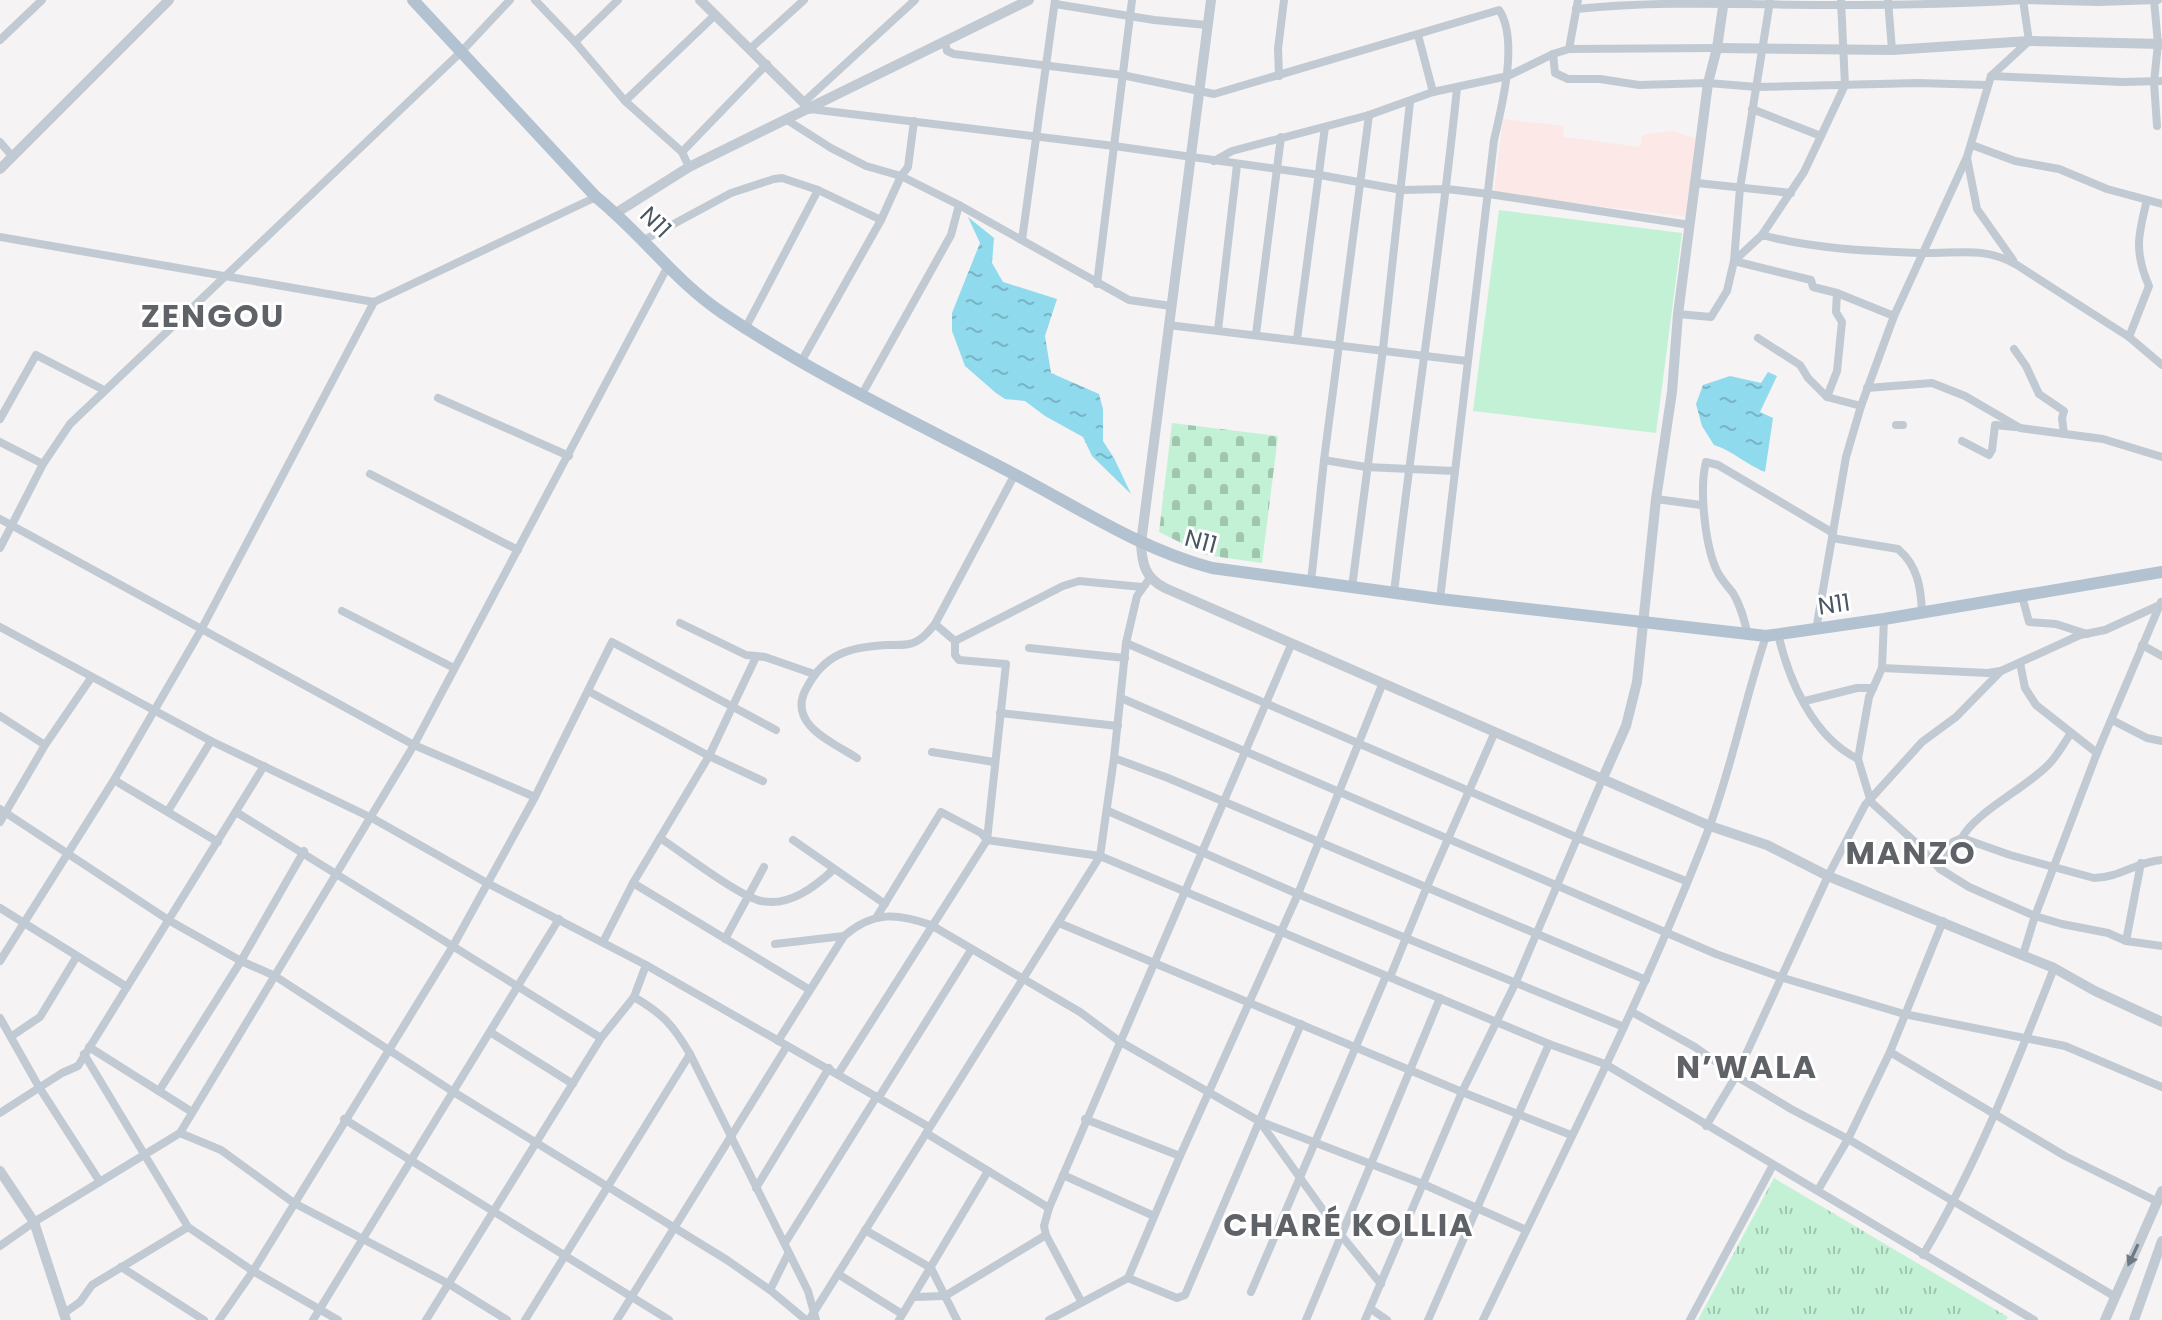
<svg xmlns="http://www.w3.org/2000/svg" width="2162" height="1320" viewBox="0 0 2162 1320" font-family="Poppins,sans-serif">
	<defs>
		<pattern id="grass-tufts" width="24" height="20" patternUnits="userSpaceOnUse" patternTransform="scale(2)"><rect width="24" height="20" fill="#c3f1d5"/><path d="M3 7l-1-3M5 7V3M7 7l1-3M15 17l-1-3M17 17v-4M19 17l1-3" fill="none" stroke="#a0c6b0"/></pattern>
		<pattern id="cemetery-stones" width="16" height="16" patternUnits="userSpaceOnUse" patternTransform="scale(2)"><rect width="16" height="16" fill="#c3f1d5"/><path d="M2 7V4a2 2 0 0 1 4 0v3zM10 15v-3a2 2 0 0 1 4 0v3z" fill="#a0c6b0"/></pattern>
		<pattern id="water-ripples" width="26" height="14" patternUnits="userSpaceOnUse" patternTransform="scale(2)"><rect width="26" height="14" fill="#90daee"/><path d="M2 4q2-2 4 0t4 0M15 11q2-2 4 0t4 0" fill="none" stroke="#78b4c4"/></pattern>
	</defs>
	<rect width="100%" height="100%" fill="#f5f3f3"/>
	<path fill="#fce8e6" d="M1503 119 1564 126 1563 137 1640 147 1642 135 1671 131 1698 139 1688 217 1494 193Z"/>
	<path fill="url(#grass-tufts)" d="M1774 1178 2008 1317 2006 1320H1698Z"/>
	<path fill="url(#cemetery-stones)" d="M1172 423 1278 436 1262 563 1206 555 1159 532Z"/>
	<path fill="#c3f1d5" d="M1499 210 1682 233 1656 433 1473 411Z"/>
	<g fill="url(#water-ripples)">
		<path d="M968 217 994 238 992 263 1003 282 1057 299 1045 336 1051 373 1099 394 1103 409V441L1114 458 1131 494 1092 456 1083 437 1045 416 1025 401 1005 399 996 393 965 366 952 331V313L980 243Z"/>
		<path d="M1768 372 1777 376 1760 412 1773 418 1765 472C1747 465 1733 451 1714 445L1702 426 1696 404 1703 385 1730 376 1761 383Z"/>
	</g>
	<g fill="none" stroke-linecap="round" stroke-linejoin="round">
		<g stroke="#c1cad2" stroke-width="8">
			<path d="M535 0 575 42 625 101 682 152 689 167"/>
			<path d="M1888 0 1892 50"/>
			<path d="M2023 0 2098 2 2158 0"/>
			<path d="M2154 0 2158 44 2154 82 2157 126"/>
			<path d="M1770 1 1740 188 1734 261 1811 280 1813 287 1837 293 1894 316"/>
			<path d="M1055 4 1154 20 1207 25"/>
			<path d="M1576 9C1664 0 1751 5 1839 5 1900 5 1961 4 2023 0"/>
			<path d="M1418 35 1433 92"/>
			<path d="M0 40 42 0"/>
			<path d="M575 42 618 0"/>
			<path d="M945 42 947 51 954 54 1122 75 1214 94 1499 10C1519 39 1502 106 1494 140L1440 599"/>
			<path d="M751 48 804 0"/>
			<path d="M1569 49 1578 0"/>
			<path d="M1553 54 1555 73 1568 79H1600L1639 85 1708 83 1757 87 1918 83 1987 85"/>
			<path d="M1279 76 1278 49 1284 0"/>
			<path d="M1991 76 2122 82 2162 81"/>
			<path d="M625 101 714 16"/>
			<path d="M804 102 915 0"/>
			<path d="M810 109 1114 146 1320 175 1402 190 1447 189 1489 194 1690 225"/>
			<path d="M1752 109 1821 136"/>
			<path d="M787 120 831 148 866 166 901 176 959 205 1129 300 1171 306"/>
			<path d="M0 142 12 156"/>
			<path d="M1972 145 2015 161 2059 169 2107 189 2162 204"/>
			<path d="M682 152 767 64"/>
			<path d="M1967 158 1977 209 2013 260"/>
			<path d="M1214 161 1232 151 1369 115 1433 92 1508 76 1553 54 1569 49 1717 48"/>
			<path d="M1697 183 1791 193"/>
			<path d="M1762 235 1804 172 1845 85 1841 1"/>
			<path d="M0 237 374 302 596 197"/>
			<path d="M644 240 731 193 774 179 782 178 818 190"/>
			<path d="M1022 240 1055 0"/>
			<path d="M1097 284 1132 0"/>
			<path d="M1678 314 1711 317 1727 291 1734 261 1762 235C1813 249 1869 251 1921 253 1958 254 1984 246 2017 265L2129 337 2162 365"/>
			<path d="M1168 325 1467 361"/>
			<path d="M746 327 818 190 881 220"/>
			<path d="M1218 330 1237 165"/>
			<path d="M1256 334 1281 137"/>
			<path d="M2129 337 2149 286C2134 252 2138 235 2147 200"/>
			<path d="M1758 338 1800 365 1808 378 1827 397 1861 406"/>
			<path d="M1297 339 1325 127"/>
			<path d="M2014 349 2026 366 2039 394 2064 411 2062 418 2064 434"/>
			<path d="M801 362 881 220 901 176 908 167 914 121"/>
			<path d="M1867 388 1932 383 1965 396 2020 428 2103 439 2162 457"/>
			<path d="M861 396 951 235 959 205"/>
			<path d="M1827 397 1837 371 1842 322 1836 312 1837 293"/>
			<path d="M438 398 569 456"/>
			<path d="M0 419 36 355 104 390"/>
			<path d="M1896 425H1903"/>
			<path d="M1962 441 1989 455 1992 450 1995 425 2015 427"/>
			<path d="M0 442 43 464"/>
			<path d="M1324 460 1366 467 1454 471"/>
			<path d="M370 474 518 550"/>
			<path d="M1656 499 1701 505"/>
			<path d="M0 519 414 745 535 797"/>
			<path d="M1832 538 1898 549C1918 566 1921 588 1922 613"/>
			<path d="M0 548 43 464 70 424 462 51 510 0"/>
			<path d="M1311 582 1324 460 1369 115"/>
			<path d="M1352 587 1383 349 1410 102"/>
			<path d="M1394 593C1413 425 1440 257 1457 88"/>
			<path d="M2022 596 2029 622 2056 624 2087 634"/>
			<path d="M342 611 454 668"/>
			<path d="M1884 619 1882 668 1869 697 1858 759 1871 802 1915 842 1940 869 1969 887 2035 916 2062 924 2108 933 2126 941 2162 946"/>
			<path d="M680 623 746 655 765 657 814 674"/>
			<path d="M935 624 1015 474"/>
			<path d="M0 627 211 741 372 818 487 883 646 965 929 1127"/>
			<path d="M1816 630 1846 457 1861 406 1894 316 1967 157 1991 76 2029 41 2023 0"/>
			<path d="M1778 634C1789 681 1813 737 1858 759"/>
			<path d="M1748 635C1744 620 1741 606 1733 593 1728 587 1722 580 1718 573 1705 548 1699 489 1706 462L1718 465 1833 533"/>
			<path d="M955 641 1063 586 1079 581 1142 587"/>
			<path d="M1126 643 1578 838 1686 881"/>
			<path d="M2142 645 2162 656"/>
			<path d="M1029 648 1125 658"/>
			<path d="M2020 663 2025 688 2036 705 2097 753"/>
			<path d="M1882 668 1988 673 2000 671"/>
			<path d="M588 691 709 756 763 781"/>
			<path d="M1121 698 1716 954 1780 977 1904 1014 2065 1046 2162 1087"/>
			<path d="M1805 701 1857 688H1873"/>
			<path d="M1000 713 1118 726"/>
			<path d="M0 716 45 745"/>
			<path d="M2112 720 2147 738 2162 741"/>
			<path d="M932 752 994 762"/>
			<path d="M1114 758 1168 778 1646 980"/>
			<path d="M114 780 218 842"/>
			<path d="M0 809 170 921 241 961 275 976 452 1091 727 1260 770 1290 806 1320"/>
			<path d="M168 811 211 741"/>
			<path d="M1108 811 1298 894 1624 1027"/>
			<path d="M236 812 601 1038"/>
			<path d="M0 822 45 745 91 678"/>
			<path d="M660 838C683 853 737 895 761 901 789 907 815 887 834 869"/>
			<path d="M1962 838C1974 813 2029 786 2049 764 2058 755 2064 743 2071 733"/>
			<path d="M793 840 885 904"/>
			<path d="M1940 869 1953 842 1962 838 2010 855 2094 878C2119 878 2138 861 2162 860"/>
			<path d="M633 883 810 990"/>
			<path d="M0 908 127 987"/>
			<path d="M876 918 941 812 981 833 987 840 1100 856 1549 1044 1605 1064 2034 1320"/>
			<path d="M1059 923 1462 1092 1571 1135"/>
			<path d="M725 939 764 867"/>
			<path d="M2126 941 2141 863"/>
			<path d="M603 942 633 883 709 756 756 657"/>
			<path d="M775 944 844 936"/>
			<path d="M2023 955 2035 916 2097 753 2161 602"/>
			<path d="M0 961 114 780 201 630 374 302"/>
			<path d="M1390 977 1426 889 1494 734"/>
			<path d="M634 997C663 1014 673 1025 690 1054L808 1291 816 1320"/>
			<path d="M1632 1012 1695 1047 1736 1076 1791 1109 1848 1139 2114 1296"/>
			<path d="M0 1018 39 1087 100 1182"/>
			<path d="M490 1032 573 1084"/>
			<path d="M12 1036 40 1017 77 956"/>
			<path d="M778 1041 844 936C873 911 897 913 931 925L1080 1012 1119 1041 1259 1121 1423 1184 1526 1230"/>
			<path d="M89 1047 192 1112"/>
			<path d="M1890 1052 2065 1156 2158 1202"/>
			<path d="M84 1054 188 1227"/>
			<path d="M838 1074 987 840 1006 664 959 660 955 655V641L935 624C930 630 924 638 917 641 910 646 896 645 887 645 849 647 824 654 806 689 787 724 832 742 857 758"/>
			<path d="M159 1091 241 961 304 851"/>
			<path d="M879 1097 971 950"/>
			<path d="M0 1113 62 1073 78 1066 264 766"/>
			<path d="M344 1119 669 1320"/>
			<path d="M1085 1119 1180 1156"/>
			<path d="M1260 1122 1341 1235 1381 1284"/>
			<path d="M1706 1126 1736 1076 1828 876 1865 805 1922 742 1956 717 2001 671 2080 635 2105 630 2160 605"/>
			<path d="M180 1133 221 1150 294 1203 449 1284 507 1320"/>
			<path d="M926 1133 1049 1208"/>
			<path d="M1063 1175 1154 1216"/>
			<path d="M756 1188 829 1068"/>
			<path d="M1818 1190 1848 1139 1890 1052 1943 921"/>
			<path d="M865 1230 931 1268 957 1320"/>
			<path d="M785 1243 877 1096"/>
			<path d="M0 1246 34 1222 180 1133 414 745 668 266"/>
			<path d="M1923 1255C1977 1165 2016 1065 2054 968"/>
			<path d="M121 1267 204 1320"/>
			<path d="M838 1274 902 1314"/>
			<path d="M1128 1278 1177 1298 1185 1295 1301 1024"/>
			<path d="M770 1290 788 1254"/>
			<path d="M1251 1292 1386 976"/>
			<path d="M914 1297 945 1296 1046 1235"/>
			<path d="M1081 1301 1046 1235 1044 1226 1049 1208 1291 645"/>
			<path d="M1371 1309 1387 1320"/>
			<path d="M63 1314 80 1302 92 1285 188 1227 253 1271 338 1320"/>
			<path d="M219 1320 253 1271 453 946 535 797 612 642 776 730"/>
			<path d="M313 1320 559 919"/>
			<path d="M426 1320 601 1038 634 997 646 965"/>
			<path d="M525 1320 690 1054"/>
			<path d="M617 1320 787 1046"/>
			<path d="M809 1320 1100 856 1114 758 1126 643 1137 596 1150 578"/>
			<path d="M899 1320 988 1171"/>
			<path d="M1049 1320 1128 1278 1180 1156 1298 894 1382 685"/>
			<path d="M1306 1320 1440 998"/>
			<path d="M1365 1320 1462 1092 1515 984 1602 780"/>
			<path d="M1428 1320 1549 1044"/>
			<path d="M1483 1320C1560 1159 1645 995 1709 828 1732 766 1745 699 1766 636"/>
			<path d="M1690 1320 1773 1165"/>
		</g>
		<g stroke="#c1cad2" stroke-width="10">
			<path d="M700 0 810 109"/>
			<path d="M1211 0 1141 543C1142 564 1145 578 1165 588L1710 826 1767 845 1828 876 2054 968 2095 991 2162 1022"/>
			<path d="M1717 48 1892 50 2029 41 2162 44"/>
			<path d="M0 169 169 0"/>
			<path d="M616 213 689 167 1029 0"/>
			<path d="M1602 780 1626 726 1637 682 1656 499 1672 392 1678 314 1708 83 1717 48 1724 0"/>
			<path d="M0 1171 34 1222 66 1320"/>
			<path d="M2105 1320 2162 1191"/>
			<path d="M2134 1320 2162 1241"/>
		</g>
		<path stroke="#b3c2d1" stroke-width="12" d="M413 0 596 197C640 232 674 280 721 312 814 375 915 422 1014 474 1079 508 1140 549 1212 568L1440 599 1766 636 1884 619 2162 572"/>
	</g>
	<defs><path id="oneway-solid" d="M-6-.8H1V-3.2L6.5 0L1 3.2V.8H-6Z" transform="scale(2)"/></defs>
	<use fill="#6e7983" href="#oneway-solid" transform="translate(2133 1255) rotate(115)"/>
	<g text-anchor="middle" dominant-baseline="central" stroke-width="6" stroke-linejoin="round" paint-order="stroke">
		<g font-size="24" fill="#4a5661" stroke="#fff">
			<text transform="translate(656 222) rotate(45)">N11</text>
			<text transform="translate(1201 541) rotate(15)">N11</text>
			<text transform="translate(1834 604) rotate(-8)">N11</text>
		</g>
		<g font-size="32" font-weight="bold" letter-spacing="2" fill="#5f6368" stroke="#fff">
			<text x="213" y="315">ZENGOU</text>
			<text x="1911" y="852">MANZO</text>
			<text x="1747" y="1066">N’WALA</text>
			<text x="1349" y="1224">CHARÉ KOLLIA</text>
		</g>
	</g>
</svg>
